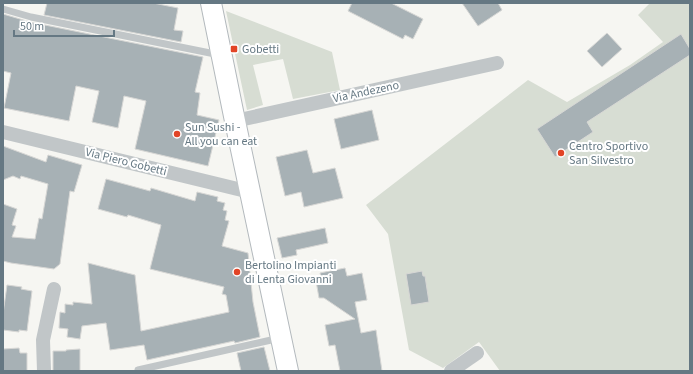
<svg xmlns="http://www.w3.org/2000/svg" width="693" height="374" viewBox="0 0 693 374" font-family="'Source Sans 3',sans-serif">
	<rect width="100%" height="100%" fill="#f6f6f2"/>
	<g fill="#d7ddd3">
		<path d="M650 3H690V371H500L479 342 443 368 409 350 388 234 366 205 528 80 567 102 630 65 663 42 638 15Z"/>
		<path d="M226 11 332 52 340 90 293 99 283 59 253 65 263 105 247 110Z"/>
	</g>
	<g fill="#a7b1b5" stroke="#d7d7d5">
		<path d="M47 3H153L178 8 174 30 183 31 181 42 44 15Z"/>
		<path d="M352 3H391L423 19 413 39 405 35 403 39 348 11Z"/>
		<path d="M462 3H498L502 10 478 26Z"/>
		<path d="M3 14 30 22 203 57 195 92 200 93 197 115 219 120 208 166 135 149 146 101 124 96 118 128 92 122 99 91 76 86 69 121 4 108 11 73 3 71Z"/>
		<path d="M607 33 622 49 602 67 587 51Z"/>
		<path d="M681 34 690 49V55L587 122 593 132 555 157 537 129Z"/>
		<path d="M372 110 379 140 341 149 334 119Z"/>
		<path d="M3 146 46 162 48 155 82 165 74 192 70 191 60 264 54 269 11 263 3 261V204L17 209 12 225 16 226 12 237 35 239 39 218 42 219 48 184 21 176 20 179 13 176 3 180Z"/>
		<path d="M307 150 313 173 335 168 343 198 304 207 301 192 285 196 276 157Z"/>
		<path d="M106 179 150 191 151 188 195 201 197 192 218 197 217 201 225 203 223 210 227 211 225 220 229 221 222 246 248 253 253 302 260 337 235 343 234 341 147 360 144 345 110 350 106 323 82 326 80 339 67 337 68 329 59 328 60 312 65 313V304L73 305V302L92 304 88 263 135 275 141 331 229 312 226 295 222 294 224 287 150 269 161 225 128 215 127 217 98 209Z"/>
		<path d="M325 228 328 243 296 250 297 255 282 258 277 238Z"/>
		<path d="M345 268 347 276 362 273 367 300 355 302 361 333 376 330 382 371H340L335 345 329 346 325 325 355 319 324 298H319L316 281 322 280 320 273Z"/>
		<path d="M422 271 423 276H425L429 302 411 305 406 274Z"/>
		<path d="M7 285 22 287 21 289 32 291 27 331 19 330V332L3 330V314Z"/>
		<path d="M264 347 270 371H241L237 353Z"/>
		<path d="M19 348 20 353H27V371H3V349Z"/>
		<path d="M80 349V371H53V351H66V350Z"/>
	</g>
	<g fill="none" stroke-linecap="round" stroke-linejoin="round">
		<g stroke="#b3b9bd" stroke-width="22">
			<path id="secondary" d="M211 3 235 121 288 371"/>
		</g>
		<g stroke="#c1c6c8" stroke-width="7">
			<path d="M3 9 31 17 220 55"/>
			<path d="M138 370 280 338"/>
		</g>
		<g stroke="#c1c6c8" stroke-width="14">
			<path d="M235 121 497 63"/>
			<path d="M3 132 250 192"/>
			<path d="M44 371 43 340 54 289"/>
			<path d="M451 371 477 353"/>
		</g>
		<use href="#secondary" stroke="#fff" stroke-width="20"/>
	</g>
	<g fill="#e24426" stroke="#fff" stroke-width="1.5">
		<rect x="230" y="45" width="8" height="8" rx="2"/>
		<circle cx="177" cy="134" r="4"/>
		<circle cx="561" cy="153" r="4"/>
		<circle cx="237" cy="272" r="4"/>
	</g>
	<g text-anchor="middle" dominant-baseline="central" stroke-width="4" stroke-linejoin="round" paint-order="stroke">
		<g font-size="12" fill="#657883" stroke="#fff" text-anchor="start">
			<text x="242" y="49">Gobetti</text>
			<text x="185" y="127">Sun Sushi -<tspan x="185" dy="14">All you can eat</tspan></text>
			<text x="569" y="146">Centro Sportivo<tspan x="569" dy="14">San Silvestro</tspan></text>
			<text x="245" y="265">Bertolino Impianti<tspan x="245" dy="14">di Lenta Giovanni</tspan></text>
		</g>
		<g font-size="12" fill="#657883" stroke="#fff">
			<text transform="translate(366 92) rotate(-12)">Via Andezeno</text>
			<text transform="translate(126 162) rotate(14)">Via Piero Gobetti</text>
		</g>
	</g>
	<rect width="693" height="374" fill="none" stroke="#657883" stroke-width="8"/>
	<path d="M14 30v6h100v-6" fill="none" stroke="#657883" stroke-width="2"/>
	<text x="20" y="30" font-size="12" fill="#657883" stroke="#ffffff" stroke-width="3" paint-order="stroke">50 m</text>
</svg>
